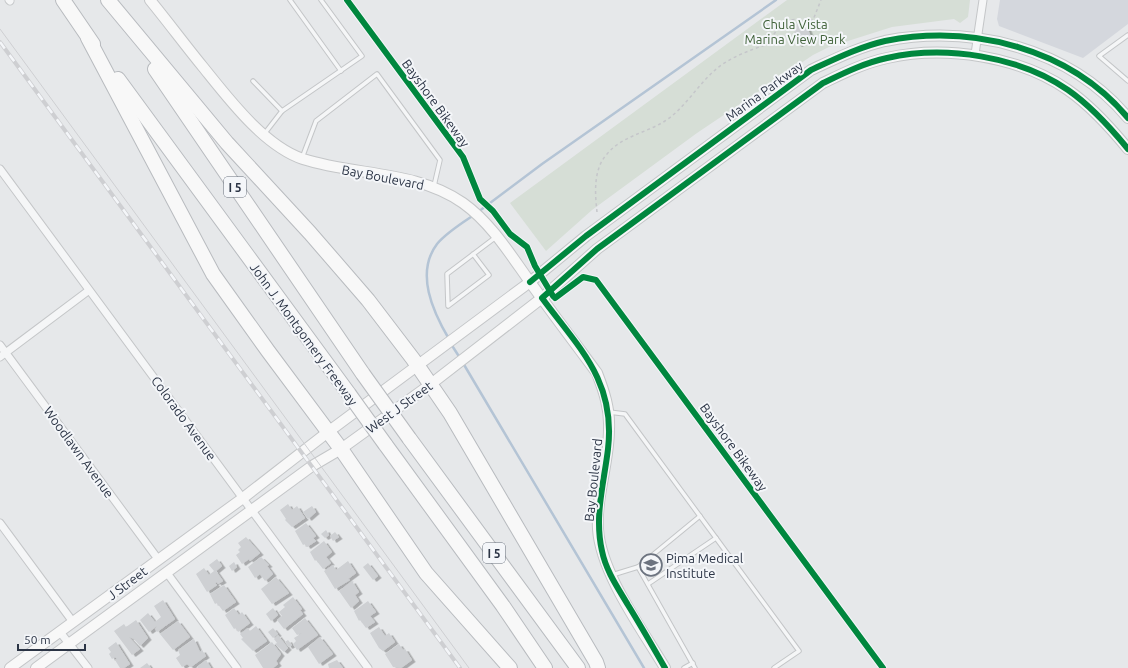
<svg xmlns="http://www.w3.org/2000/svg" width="1128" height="668" viewBox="0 0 1128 668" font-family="Ubuntu,sans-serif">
	<defs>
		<filter id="shadow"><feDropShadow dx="3.5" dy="2" stdDeviation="0" flood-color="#0004"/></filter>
	</defs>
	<rect width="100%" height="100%" fill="#e6e8ea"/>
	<path fill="#d4d7dd" d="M1000 0H1128V24L1083 58 999 26 997 19Z"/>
	<path fill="#d6ded6" d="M787 0H970L968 17 960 23 954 19 892 27 829 47 813 55 697 133 592 210 546 251 510 203Z"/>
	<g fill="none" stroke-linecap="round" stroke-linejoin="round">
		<g stroke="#b4c4d5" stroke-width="2.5">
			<path d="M478 212 542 164 776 0"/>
			<path d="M449 339C433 312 415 273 437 244 446 233 462 223 474 215"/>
			<path d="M451 344 460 358"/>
			<path d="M463 363 644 668"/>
		</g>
	</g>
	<g fill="#ced0d3" filter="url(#shadow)">
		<path d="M805 21 812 40 798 45 793 26Z"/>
		<path d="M288 504 292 510 297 506 305 518 292 527 285 520 286 519 280 510Z"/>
		<path d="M312 506 316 512 308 519 303 512Z"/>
		<path d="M306 523 316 536 313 538 316 541 307 547 305 544 303 545 295 531Z"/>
		<path d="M326 530 329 535 325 538 321 534Z"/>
		<path d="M335 532 339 537 333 541 330 536Z"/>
		<path d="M246 537 260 553 250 561 249 559 242 564 236 555 240 552 238 550 241 547 238 543Z"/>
		<path d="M324 541 332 552 326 557 331 563 323 569 316 560 315 561 310 552Z"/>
		<path d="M261 557 269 565 267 566 273 574 265 581 260 574 255 578 248 567Z"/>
		<path d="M217 559 222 566 216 571 223 581 218 584 217 582 215 583 217 585 207 592 196 574 204 568 209 575 214 571 209 565Z"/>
		<path d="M348 561 356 573 348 579 350 580 335 589 324 571 333 565 336 570Z"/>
		<path d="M234 562 237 567 232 571 229 566Z"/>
		<path d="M368 563 378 576 373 580 363 567Z"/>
		<path d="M276 577 289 593 272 604 261 589Z"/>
		<path d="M352 581 359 592 355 595 359 601 351 608 339 591Z"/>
		<path d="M224 585 236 602 223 611 217 603 215 604 210 594Z"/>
		<path d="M293 597 302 609 300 610 303 614 284 629 277 620 282 616 279 612 285 607 283 605Z"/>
		<path d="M163 600 175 619 157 632 155 629 157 626 149 632 140 620 148 613 155 622 161 617 154 606Z"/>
		<path d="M368 601 376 612 370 616 375 622 366 628 360 620 359 621 354 611Z"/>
		<path d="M234 608 239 615 242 612 250 623 238 632 236 628 234 629 225 615Z"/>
		<path d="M273 608 278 615 271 621 266 614Z"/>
		<path d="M305 618 318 635 297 650 293 644 296 641 294 638 302 633 297 635 292 628Z"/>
		<path d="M136 620 148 638 140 646 134 639 129 637 140 649 132 655 114 631 124 624 126 627Z"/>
		<path d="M178 621 190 637 173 650 160 634Z"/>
		<path d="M256 626 267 641 253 651 241 639 243 638 240 634 248 628 250 631Z"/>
		<path d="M379 627 385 636 389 633 395 642 383 651 379 648 370 633Z"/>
		<path d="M273 628 278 634 273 638 268 632Z"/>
		<path d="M278 635 288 648 284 652 275 644 277 643 274 639Z"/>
		<path d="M320 637 333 654 319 664 308 647Z"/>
		<path d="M194 639 200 652 202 650 206 656 191 667 187 664 182 667 176 658 180 655 178 650Z"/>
		<path d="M288 640 292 645 289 647 285 642Z"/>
		<path d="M116 642 130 664 124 668H120L115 660 117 659 115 657 112 659 109 654 111 652 108 648Z"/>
		<path d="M272 642 281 654 276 661 278 664 273 668H263L255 655Z"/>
		<path d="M399 644 403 650 405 649 412 660 401 668 393 667 385 654Z"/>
		<path d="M206 660 211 668H198L197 667Z"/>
		<path d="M337 660 343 668H329L328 664Z"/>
		<path d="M147 663 151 668H140Z"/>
	</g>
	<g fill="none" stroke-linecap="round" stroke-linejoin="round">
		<g stroke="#c4c6c8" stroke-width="5.5">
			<g id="lane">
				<path d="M290 0 341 71"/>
				<path d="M1128 35 1099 56 1128 81"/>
				<path d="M253 81 282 111"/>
				<path d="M265 133 282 111 362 56 321 0"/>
				<path d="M302 158 316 121 377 74 440 160 434 186"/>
				<path d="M473 254 489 275 448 306 447 274 496 237"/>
				<path d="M609 412 625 414 716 538"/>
				<path d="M638 567 700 516"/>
				<path d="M612 575 638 567 695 668"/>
				<path d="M648 584 716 538 799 651 774 668"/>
				<path d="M684 668 693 663"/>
			</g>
		</g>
		<g stroke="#c4c6c8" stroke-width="9">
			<g id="street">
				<path d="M9 0 10 1"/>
				<path d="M975 54 983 0"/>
				<path d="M0 169 368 668"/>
				<path d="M0 345 158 559"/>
				<path d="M0 357 88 291"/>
				<path d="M0 523 73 622"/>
				<path d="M167 573 237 668"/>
				<path d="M60 632 88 668"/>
			</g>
		</g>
		<g stroke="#c4c6c8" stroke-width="12">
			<g id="secondary">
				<path d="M150 0C168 22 185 45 203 67 228 98 264 146 303 159 356 176 416 170 463 203 491 223 510 254 530 282 552 313 575 343 597 373 604 391 610 409 609 429 609 463 596 495 598 529 601 574 642 629 665 668"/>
				<path d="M10 668 243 498 328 432 530 282 586 236 811 70C835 59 859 47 885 41 972 24 1070 48 1128 118"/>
				<path d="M36 668 312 466 341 449 431 384 542 298 597 249 823 83C844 73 864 63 887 58 945 45 1019 56 1068 90 1091 106 1110 127 1128 149"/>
			</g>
		</g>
		<g stroke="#b8bbbf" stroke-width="16">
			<g id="highway">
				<path d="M63 0 93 44"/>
				<path d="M108 0 227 143 310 233 368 300 413 359 450 413 596 662 598 668"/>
				<path d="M88 38 213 274 268 351 341 449 426 573 510 668"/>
				<path d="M155 69 363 374"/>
				<path d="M118 79 349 394"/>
				<path d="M409 438 578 668"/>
				<path d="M385 444 503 606 545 668"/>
			</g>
		</g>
		<path stroke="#c5c6ca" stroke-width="1.5" stroke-dasharray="3 3" stroke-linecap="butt" d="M597 212C595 194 593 169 607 154 622 136 646 133 665 121 684 109 697 86 714 71 728 58 750 50 768 44 783 19 784 18 813 20L821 0"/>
		<use href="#lane" stroke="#f5f6f7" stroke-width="3.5"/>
		<use href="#street" stroke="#f5f6f7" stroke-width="7"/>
		<use href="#secondary" stroke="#f8f8f8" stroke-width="10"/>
		<use href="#highway" stroke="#f8f8f8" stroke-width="14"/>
		<path stroke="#cecfd2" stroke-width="1" d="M0 29 469 668"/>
		<g stroke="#cecfd2" stroke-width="4">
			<path id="rail" d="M0 42 460 668"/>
		</g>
		<use href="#rail" stroke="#f4f6f9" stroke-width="2.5" stroke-dasharray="8" stroke-linecap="butt"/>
		<g stroke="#b8bbbf" stroke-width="16" stroke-linecap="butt">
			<g id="highway-bridge">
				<path d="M363 374 409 438"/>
				<path d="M349 394 385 444"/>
			</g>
		</g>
		<use href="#highway-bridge" stroke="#f8f8f8" stroke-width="14"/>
		<g stroke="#f4f6f9" stroke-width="8">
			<g id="cycleway">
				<path d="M347 0 463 157 480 199 493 211 510 234 527 247 535 266 553 296"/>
				<path d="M530 282 586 236 811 70C835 59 859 47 885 41 972 24 1070 48 1128 118"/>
				<path d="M555 298 583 277 596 280 883 668"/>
				<path d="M665 668C653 647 641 626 628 605 618 588 606 571 602 551 594 516 604 483 608 449 616 381 579 348 542 298L597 249 823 83C844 73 864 63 887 58 945 45 1019 56 1068 90 1091 106 1110 127 1128 149"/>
			</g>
		</g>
		<use href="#cycleway" stroke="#00873e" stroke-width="6"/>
	</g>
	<defs>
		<g id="university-ring" transform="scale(1.15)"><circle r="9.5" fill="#f4f6f9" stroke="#6c737f" stroke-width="1.5"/><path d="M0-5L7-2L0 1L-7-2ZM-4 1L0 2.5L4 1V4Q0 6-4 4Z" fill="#6c737f"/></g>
	</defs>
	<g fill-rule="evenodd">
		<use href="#university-ring" x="651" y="565"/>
	</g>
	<g text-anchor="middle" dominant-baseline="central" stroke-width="4" stroke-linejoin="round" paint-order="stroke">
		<g fill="#f4f6f9" stroke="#676e7b" stroke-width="1">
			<rect x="224" y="177" width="22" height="20" rx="3"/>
			<rect x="483" y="543" width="22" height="20" rx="3"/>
		</g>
		<g font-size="12" font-weight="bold" fill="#2b3445">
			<text x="235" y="187">I 5</text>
			<text x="494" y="553">I 5</text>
		</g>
		<g font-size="13" fill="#3f6138" stroke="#f4f6f9">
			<text x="795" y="24">Chula Vista<tspan x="795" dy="15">Marina View Park</tspan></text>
		</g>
		<g font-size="13" fill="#2b3445" stroke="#f4f6f9">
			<text transform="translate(764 91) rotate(-36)">Marina Parkway</text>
			<text transform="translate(436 103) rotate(54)">Bayshore Bikeway</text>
			<text transform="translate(383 177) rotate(11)">Bay Boulevard</text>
			<text transform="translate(304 334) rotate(54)">John J. Montgomery Freeway</text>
			<text transform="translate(399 407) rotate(-36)">West J Street</text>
			<text transform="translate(184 418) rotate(54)">Colorado Avenue</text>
			<text transform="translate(734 447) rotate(54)">Bayshore Bikeway</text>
			<text transform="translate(79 452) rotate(54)">Woodlawn Avenue</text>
			<text transform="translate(593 480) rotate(-84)">Bay Boulevard</text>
			<text transform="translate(127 583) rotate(-37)">J Street</text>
		</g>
		<g font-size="13" fill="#2b3445" stroke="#f4f6f9" text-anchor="start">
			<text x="666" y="558">Pima Medical<tspan x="666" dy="15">Institute</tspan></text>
		</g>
	</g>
	<path d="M18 644v6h67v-6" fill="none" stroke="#2b3445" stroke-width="2"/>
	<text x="24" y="644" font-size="12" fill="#2b3445" stroke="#f4f6f9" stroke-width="3" paint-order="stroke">50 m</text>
</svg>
